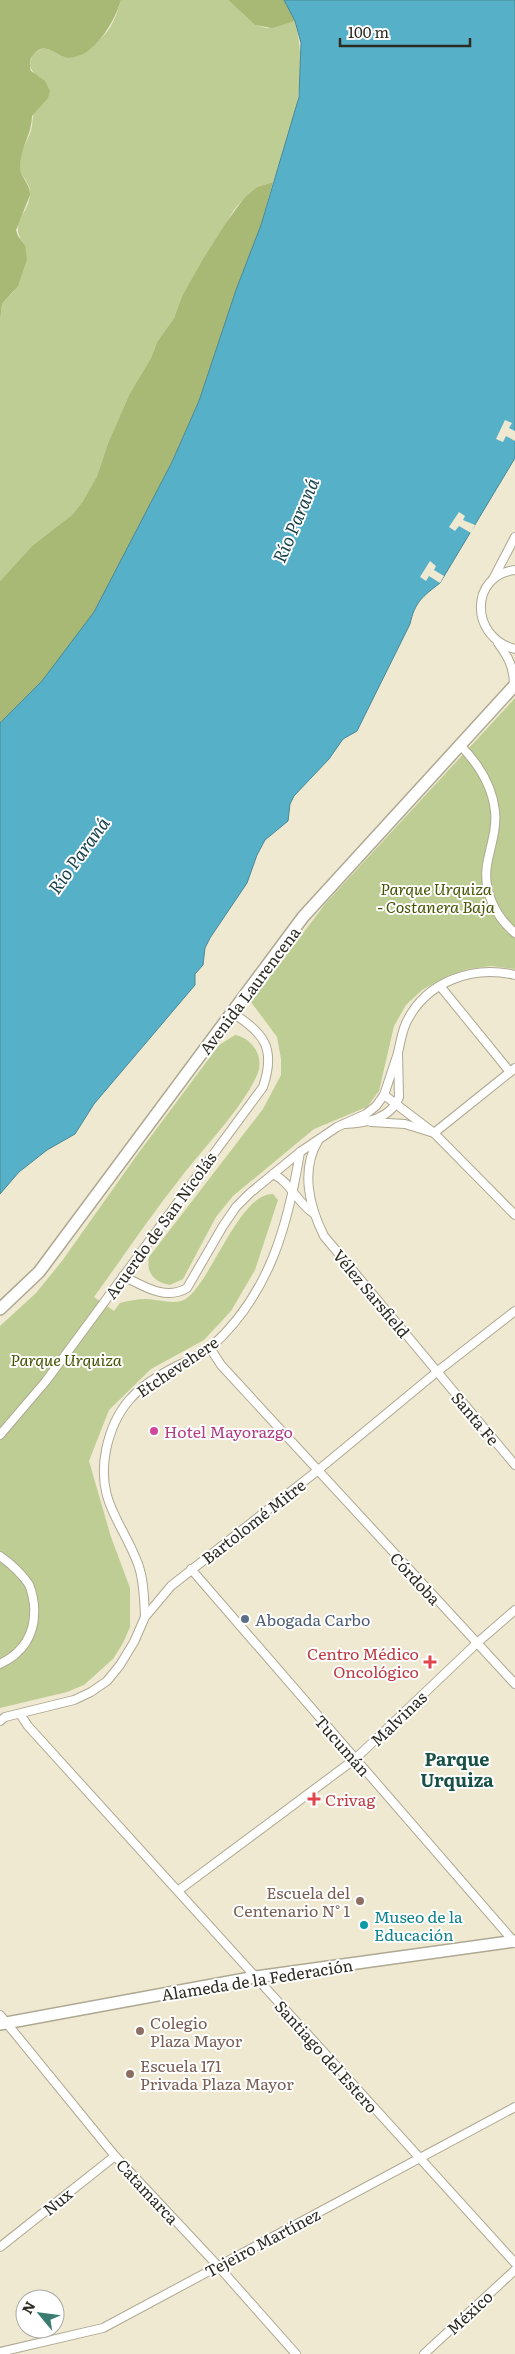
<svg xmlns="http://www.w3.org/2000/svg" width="515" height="2354" viewBox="0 0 515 2354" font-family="Literata,serif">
	<rect width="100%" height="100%" fill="#f0e9d2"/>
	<g fill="#becd93">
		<path d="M121 0H228L255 25 267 28 295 21C309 75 294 132 273 182L257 187 244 198 234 210 201 262 182 296 174 318 157 342 151 358 130 393 108 443 97 476 83 501 72 515 33 545 0 581V322L2 304 14 291 25 245C6 221 30 216 30 192 30 184 23 178 20 170 15 155 30 140 32 126 33 120 32 116 35 111V75L29 65 33 54 43 48C52 49 57 55 64 57 80 62 101 40 109 29 115 20 118 10 121 0Z"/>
		<path d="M515 698V969L491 966 468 969 447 976 422 990 406 1005 394 1026 379 1091 367 1107 314 1129 233 1196 216 1217 183 1279 170 1285C154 1282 146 1273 149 1257L263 1109 281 1075V1059L277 1037 251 1002 325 904Z"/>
		<path d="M235 1035C253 1038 265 1058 257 1075 244 1106 203 1149 182 1176 151 1215 123 1257 94 1297L114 1311 120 1303C128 1301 137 1299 146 1299 157 1299 171 1304 181 1301 207 1295 237 1193 273 1194L278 1200 255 1270 231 1311 204 1340 151 1369 109 1410 89 1461 111 1537 130 1588V1627L123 1643 113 1659 84 1685 67 1692 0 1708V1326L36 1293 62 1261 137 1155 219 1045Z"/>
	</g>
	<g fill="#a8b875">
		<path d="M0 0H121C115 21 94 58 68 58 60 57 52 49 43 48 33 52 27 60 31 71L45 81 50 91 48 98 32 116C32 134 20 148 20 166 19 176 31 184 30 195L16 230 18 236 25 245 27 259 18 286 2 304 0 322Z"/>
		<path d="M228 0H284L295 21 272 28 255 25Z"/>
		<path d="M273 182 261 225 236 290 199 401 172 462 122 561 94 612 64 654 42 681 0 723V581L33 545 72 515 83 501 97 476 108 443 130 393 151 358 157 342 174 318 182 296 201 262 225 224 244 198 257 187Z"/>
	</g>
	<path fill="#56b0c8" stroke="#498896" d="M284 0H515V458L440 583C422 597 415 602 410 624L357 731 343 739 329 759 294 796 290 804 288 821 265 840 257 855 247 883 210 938 205 948 203 965 195 974V985L94 1104 75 1134 47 1150 19 1172 0 1194V723L42 681 94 612 172 462 199 401 236 290 261 225 299 97 301 43 295 21Z"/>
	<g fill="#f0e9d2">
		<path d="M505 420 512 423 509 428 515 431V441L506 436 503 442 496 439Z"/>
		<path d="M459 512 465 516 463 520 475 525 471 533 459 526 455 531 449 527Z"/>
		<path d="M430 561 436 566 434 570 444 576 440 583 429 576 426 581 420 577Z"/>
	</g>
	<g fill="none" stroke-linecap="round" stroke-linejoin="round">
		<g stroke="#aea892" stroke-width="10">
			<g id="street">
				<path d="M515 570C470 575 469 637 515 649"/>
				<path d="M493 579 515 537"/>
				<path d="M498 643C509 658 514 668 514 686"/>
				<path d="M459 744C478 763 492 784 495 811 497 830 490 847 487 865 483 891 495 916 515 933"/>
				<path d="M440 986 510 1072"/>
				<path d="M398 1053C400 1043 402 1032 406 1023 426 981 473 965 515 975"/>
				<path d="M384 1095 434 1133 515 1215"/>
				<path d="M371 1122 405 1124 434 1133 515 1068"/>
				<path d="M318 1141C300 1171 310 1208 324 1236L515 1465"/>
				<path d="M273 1174C290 1182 297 1202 313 1213"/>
				<path d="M123 1276C144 1286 165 1301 187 1288L223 1226 236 1207 250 1193 300 1152 337 1127 366 1114 376 1106 384 1095 398 1053 399 1097C391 1119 366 1123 345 1124"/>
				<path d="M210 1348 221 1365 515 1684"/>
				<path d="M0 1435 46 1381 263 1087C276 1049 265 1033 231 1012"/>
				<path d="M0 1556C10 1563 20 1572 28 1583 32 1589 33 1598 34 1605 36 1632 25 1652 0 1664"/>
				<path d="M191 1569 515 1943"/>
				<path d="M145 1616C144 1599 144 1580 138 1564 122 1521 96 1502 106 1450 115 1407 137 1386 175 1367 187 1361 201 1356 211 1347 269 1295 288 1226 300 1152"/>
				<path d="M20 1714 28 1726 515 2263"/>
				<path d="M0 1721 5 1717 74 1700 91 1692 107 1681 120 1665 134 1642 145 1617 171 1586 317 1471 438 1371 515 1311"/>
				<path d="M179 1890 355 1759 477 1643 515 1610"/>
				<path d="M0 2015 115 2156 218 2266 296 2354"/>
				<path d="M0 2247 115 2156"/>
				<path d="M0 2352 103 2328 515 2107"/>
				<path d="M424 2354 515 2270"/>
			</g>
		</g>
		<g stroke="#aea892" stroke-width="14">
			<g id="secondary">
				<path d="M0 1309 39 1272 303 917 515 685"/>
				<path d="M0 2024 256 1977 515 1941"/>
			</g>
		</g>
		<use href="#street" stroke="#fff" stroke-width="8"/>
		<use href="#secondary" stroke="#fff" stroke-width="11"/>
	</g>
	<circle fill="#d1479c" stroke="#fff" stroke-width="2" cx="154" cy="1431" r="5"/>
	<circle fill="#5c6f8a" stroke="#fff" stroke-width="2" cx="245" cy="1619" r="5"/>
	<g fill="#e0444e" stroke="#fff" stroke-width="2">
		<path d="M427.5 1654.5h5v5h5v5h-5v5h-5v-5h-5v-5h5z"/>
		<path d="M311.5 1791.5h5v5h5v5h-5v5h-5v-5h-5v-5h5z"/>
	</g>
	<g fill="#8d6e63" stroke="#fff" stroke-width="2">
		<circle cx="360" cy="1901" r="5"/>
		<circle cx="140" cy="2031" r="5"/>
		<circle cx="130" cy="2074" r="5"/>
	</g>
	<circle fill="#0f9aa8" stroke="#fff" stroke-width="2" cx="364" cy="1925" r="5"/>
	<g text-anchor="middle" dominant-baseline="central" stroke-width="4" stroke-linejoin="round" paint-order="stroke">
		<g font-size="16" font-style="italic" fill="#465302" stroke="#fff">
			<text x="436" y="888">Parque Urquiza<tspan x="436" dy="18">- Costanera Baja</tspan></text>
			<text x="66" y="1359">Parque Urquiza</text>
		</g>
		<g font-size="16" fill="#2c2a21" stroke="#fff">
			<text transform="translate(249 990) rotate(-53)">Avenida Laurencena</text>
			<text transform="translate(160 1225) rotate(-54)">Acuerdo de San Nicolás</text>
			<text transform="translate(372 1293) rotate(50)">Vélez Sarsfield</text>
			<text transform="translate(177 1366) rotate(-34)">Etchevehere</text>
			<text transform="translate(476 1418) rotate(50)">Santa Fe</text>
			<text transform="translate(253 1521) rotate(-38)">Bartolomé Mitre</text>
			<text transform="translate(416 1578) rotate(47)">Córdoba</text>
			<text transform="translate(398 1718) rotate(-44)">Malvinas</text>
			<text transform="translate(343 1745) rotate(49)">Tucumán</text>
			<text transform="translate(257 1979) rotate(-9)">Alameda de la Federación</text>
			<text transform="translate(327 2056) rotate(48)">Santiago del Estero</text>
			<text transform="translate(148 2191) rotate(47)">Catamarca</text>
			<text transform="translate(57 2201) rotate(-39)">Nux</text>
			<text transform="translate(262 2242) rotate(-28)">Tejeiro Martínez</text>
			<text transform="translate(469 2312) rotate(-43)">México</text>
		</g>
		<g font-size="16" fill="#b23c85" stroke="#fff" text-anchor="start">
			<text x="164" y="1431">Hotel Mayorazgo</text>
		</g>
		<g font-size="16" fill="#4e5e75" stroke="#fff" text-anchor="start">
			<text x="255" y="1619">Abogada Carbo</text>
		</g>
		<g font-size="16" fill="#be3a42" stroke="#fff" text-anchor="end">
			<text x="419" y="1653">Centro Médico<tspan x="419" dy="18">Oncológico</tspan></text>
			<text x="325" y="1799" text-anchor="start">Crivag</text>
		</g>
		<g font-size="16" fill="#785e54" stroke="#fff" text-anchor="start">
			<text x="350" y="1892" text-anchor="end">Escuela del<tspan x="350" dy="18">Centenario N° 1</tspan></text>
			<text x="150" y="2022">Colegio<tspan x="150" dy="18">Plaza Mayor</tspan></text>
			<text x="140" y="2065">Escuela 171<tspan x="140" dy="18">Privada Plaza Mayor</tspan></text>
		</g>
		<g font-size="16" fill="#0d838f" stroke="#fff" text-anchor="start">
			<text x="374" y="1916">Museo de la<tspan x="374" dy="18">Educación</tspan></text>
		</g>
		<g font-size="18" font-style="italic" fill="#19424d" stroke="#fff">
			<text transform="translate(295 520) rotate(-67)">Río Paraná</text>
			<text transform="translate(78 855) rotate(-54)">Río Paraná</text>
		</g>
		<g font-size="18" font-weight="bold" fill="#195147" stroke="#fff">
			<text x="457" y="1758">Parque<tspan x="457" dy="21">Urquiza</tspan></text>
		</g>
	</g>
	<g transform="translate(40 2314) rotate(299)"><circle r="24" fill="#ffffff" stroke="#abaaa6"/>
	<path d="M0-4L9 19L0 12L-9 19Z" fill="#3a7d70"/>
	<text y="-8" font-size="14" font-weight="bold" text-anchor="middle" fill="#2c2a21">N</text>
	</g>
	<path d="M340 38v8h130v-8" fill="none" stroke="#2c2a21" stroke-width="2.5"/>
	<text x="348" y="38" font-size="15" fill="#2c2a21" stroke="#ffffff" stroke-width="4" paint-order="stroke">100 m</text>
</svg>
